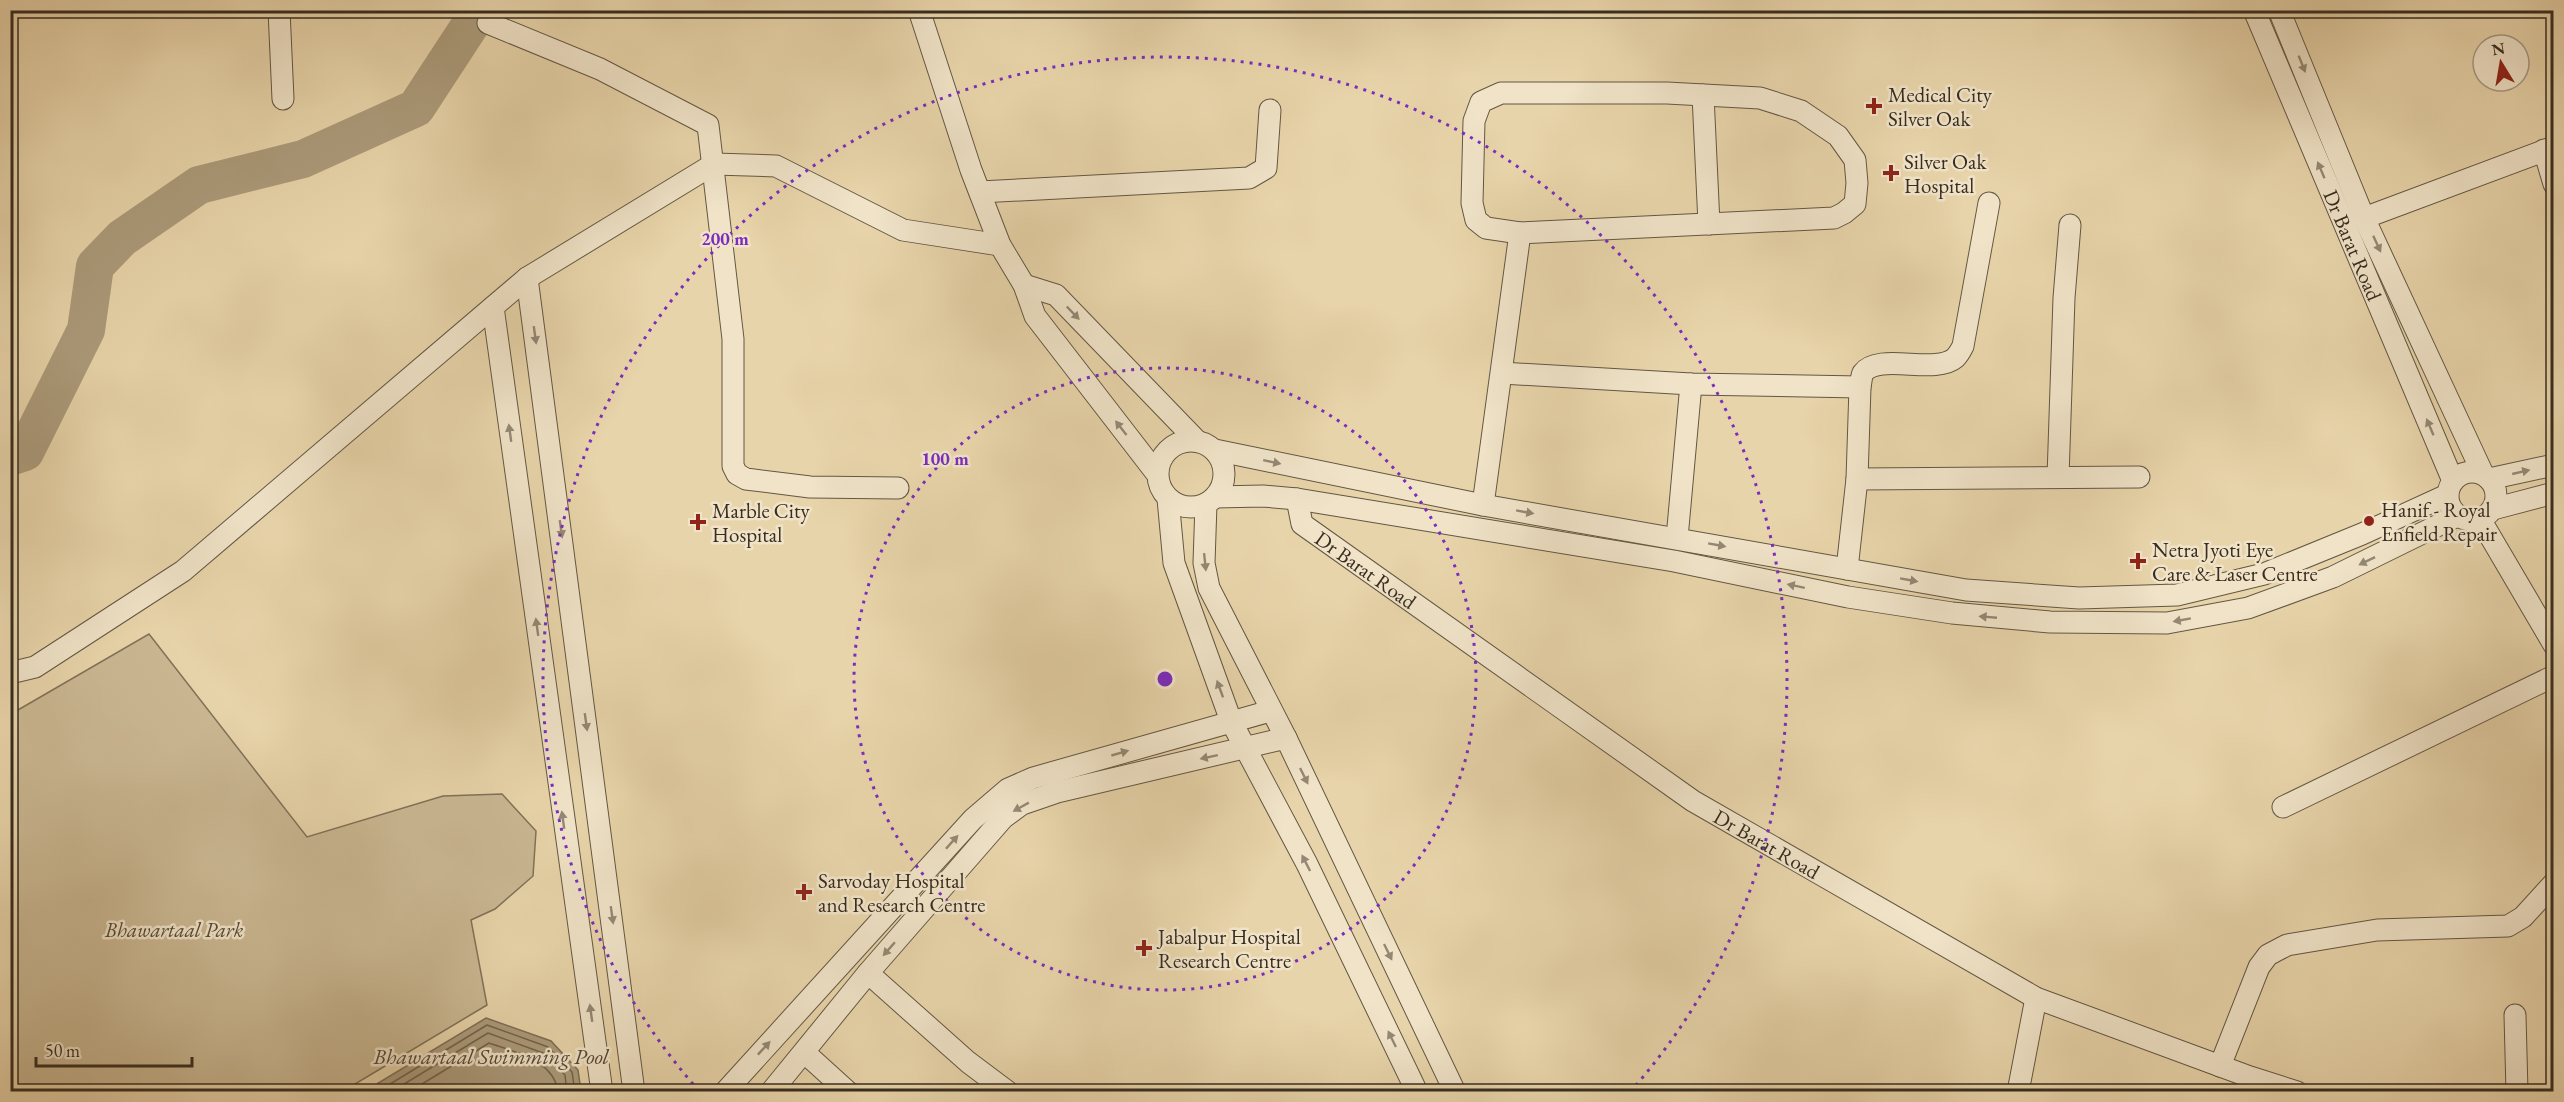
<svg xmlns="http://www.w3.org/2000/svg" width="2564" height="1102" viewBox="0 0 2564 1102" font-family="'EB Garamond',serif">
	<rect width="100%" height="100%" fill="#e8d4aa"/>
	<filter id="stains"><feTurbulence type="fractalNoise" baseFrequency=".00333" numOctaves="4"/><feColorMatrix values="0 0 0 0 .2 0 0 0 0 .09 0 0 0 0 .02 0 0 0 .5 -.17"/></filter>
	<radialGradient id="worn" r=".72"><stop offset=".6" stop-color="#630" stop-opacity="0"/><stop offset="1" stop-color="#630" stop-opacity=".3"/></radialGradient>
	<path fill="#cab893" stroke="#80725a" stroke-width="1.5" d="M149 634 307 837 443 796 502 794 536 831 533 876 495 909 471 920 487 1005 350 1087V1091H11V714Z"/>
	<path fill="#ac9b7b" stroke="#7d6f57" stroke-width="1.5" d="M486 1018 551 1041 578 1070 581 1091H365Z"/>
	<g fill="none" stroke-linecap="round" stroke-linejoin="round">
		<g stroke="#72644e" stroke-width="1.5">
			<path d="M377 1092 487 1025 548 1047 572 1072 575 1092"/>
			<path d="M391 1092 488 1033 543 1053 565 1075 567 1092"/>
			<path d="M409 1092 489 1043C515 1052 554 1060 558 1092"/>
		</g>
		<path stroke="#ac9b7b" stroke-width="38" d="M10 457 25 452 86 330 95 266 122 238 199 185 303 159 416 108 480 10"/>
		<g stroke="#635743" stroke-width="23">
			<g id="minor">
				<path d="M279 10 283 99"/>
				<path d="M919 10 971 170 1000 245 1024 285 1035 316 1157 474"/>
				<path id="s1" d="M2254 10 2453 481"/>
				<path d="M2279 10 2364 218 2483 474"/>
				<path d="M488 23 600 69 708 125 733 339V466L737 474 746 479 810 487 898 488"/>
				<path d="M1501 93H1667L1760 98 1801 111 1838 136 1855 160 1857 183 1855 204 1844 213 1834 218 1520 233 1486 228 1476 220 1472 203 1474 121 1481 102Z"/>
				<path d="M1703 95 1709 224"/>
				<path d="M2544 150 2554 184"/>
				<path d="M980 192 1249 178 1266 168 1270 110"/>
				<path d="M2364 218 2554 147"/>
				<path d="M527 278 634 1092"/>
				<path d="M1024 285 1056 295 1197 441"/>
				<path d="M493 307 602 1092"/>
				<path d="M1502 373 1691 384 1860 387"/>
				<circle cx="1191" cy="474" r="33"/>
				<path d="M1215 450 1483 505 1966 590 2079 598 2177 595 2264 574 2362 534 2447 495"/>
				<circle cx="2472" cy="496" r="24"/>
				<path d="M2058 477 2064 298 2070 225"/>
				<path d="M1857 479 2139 477"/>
				<path d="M2489 479 2554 465"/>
				<path d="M1215 497 1263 496 1297 499 1674 561 1848 597 1952 613 2050 622 2167 623 2248 608 2333 577 2457 516"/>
				<path d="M1168 499 1174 563 1231 721 1307 864 1417 1092"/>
				<path id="s2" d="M1297 499 1302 524 1693 801 2036 998 2250 1077 2297 1092"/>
				<path d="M1206 504 1204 563 1209 588 1286 738 1455 1092"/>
				<path d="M1483 505 1520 233"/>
				<path d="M2493 509 2554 493"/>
				<path d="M2480 519 2554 645"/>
				<path d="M1677 538 1691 384"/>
				<path d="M1847 569 1857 479 1860 387C1861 383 1861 377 1863 373 1878 352 1935 375 1955 358 1958 355 1961 350 1963 346L1989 203"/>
				<path d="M10 673 35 667 183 571 527 278 714 164 776 166 903 230 1000 245"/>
				<path d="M2283 807 2554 676"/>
				<path d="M868 973 968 1062 1008 1092"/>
				<path d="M2515 1015 2517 1092"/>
				<path d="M805 1053 848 1092"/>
				<path d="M2220 1066 2259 967 2268 955 2287 945 2377 930 2508 926 2523 917 2554 883"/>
				<path d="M725 1092 973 819 1008 789 1033 778 1270 711"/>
				<path d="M771 1092 868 973 1003 818 1022 804 1057 792 1286 738"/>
				<path d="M2018 1092 2036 998"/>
			</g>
		</g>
		<use href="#minor" stroke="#f0e3c8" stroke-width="21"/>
	</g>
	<defs><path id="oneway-solid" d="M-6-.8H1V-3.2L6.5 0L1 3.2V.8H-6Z" transform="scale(1.5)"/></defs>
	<g fill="#948874">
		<use href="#oneway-solid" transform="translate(2302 64) rotate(68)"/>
		<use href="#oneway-solid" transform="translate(2321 170) rotate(-113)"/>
		<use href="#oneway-solid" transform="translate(2377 244) rotate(65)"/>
		<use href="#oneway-solid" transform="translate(1073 313) rotate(46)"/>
		<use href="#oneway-solid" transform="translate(535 335) rotate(82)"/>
		<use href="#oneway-solid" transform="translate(2430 427) rotate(-113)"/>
		<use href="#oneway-solid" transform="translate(1121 428) rotate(-128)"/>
		<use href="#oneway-solid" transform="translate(510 433) rotate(-98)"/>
		<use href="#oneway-solid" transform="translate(1272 462) rotate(12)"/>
		<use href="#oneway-solid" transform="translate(2521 472) rotate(-13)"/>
		<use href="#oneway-solid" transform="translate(1525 512) rotate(10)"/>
		<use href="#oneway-solid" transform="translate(561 529) rotate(82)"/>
		<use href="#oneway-solid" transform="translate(1717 545) rotate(10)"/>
		<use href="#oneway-solid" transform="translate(2367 561) rotate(154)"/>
		<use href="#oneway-solid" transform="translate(1205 562) rotate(84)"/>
		<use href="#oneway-solid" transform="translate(1909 580) rotate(10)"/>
		<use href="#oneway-solid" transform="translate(1796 586) rotate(-168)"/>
		<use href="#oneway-solid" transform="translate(1988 617) rotate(-175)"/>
		<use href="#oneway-solid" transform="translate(2182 620) rotate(170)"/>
		<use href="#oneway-solid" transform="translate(537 627) rotate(-98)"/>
		<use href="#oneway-solid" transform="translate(1220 689) rotate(-110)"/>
		<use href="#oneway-solid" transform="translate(586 722) rotate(82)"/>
		<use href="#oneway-solid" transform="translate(1120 753) rotate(-16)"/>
		<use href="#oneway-solid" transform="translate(1209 757) rotate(168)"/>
		<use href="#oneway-solid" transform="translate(1304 776) rotate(64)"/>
		<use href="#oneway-solid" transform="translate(1021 807) rotate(151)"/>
		<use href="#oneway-solid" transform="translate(563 820) rotate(-98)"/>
		<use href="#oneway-solid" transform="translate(952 842) rotate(-48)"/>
		<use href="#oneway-solid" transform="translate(1306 863) rotate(-117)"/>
		<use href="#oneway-solid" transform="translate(612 915) rotate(82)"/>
		<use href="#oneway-solid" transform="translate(889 949) rotate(131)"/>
		<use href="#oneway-solid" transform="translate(1388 952) rotate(64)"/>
		<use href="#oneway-solid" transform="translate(591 1013) rotate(-98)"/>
		<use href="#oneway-solid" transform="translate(1392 1039) rotate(-116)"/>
		<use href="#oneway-solid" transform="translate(764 1048) rotate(-47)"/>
	</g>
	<g fill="none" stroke="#7b2cbf" stroke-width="3" stroke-dasharray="3 6">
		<circle cx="1165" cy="679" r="311"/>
		<path d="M699 1091A622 622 0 1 1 1631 1091"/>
	</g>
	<g fill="#8f2418" stroke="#f0e3c8" stroke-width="2">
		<path d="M1871 97h6v6h6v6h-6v6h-6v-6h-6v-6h6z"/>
		<path d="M1888 164h6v6h6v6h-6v6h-6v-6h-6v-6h6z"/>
		<circle cx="2369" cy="521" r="6"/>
		<path d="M695 513h6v6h6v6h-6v6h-6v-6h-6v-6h6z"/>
		<path d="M2135 552h6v6h6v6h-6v6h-6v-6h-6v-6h6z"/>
		<path d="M801 883h6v6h6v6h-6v6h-6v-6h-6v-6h6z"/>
		<path d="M1141 939h6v6h6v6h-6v6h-6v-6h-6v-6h6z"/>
	</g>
	<g text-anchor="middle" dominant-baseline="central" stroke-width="5" stroke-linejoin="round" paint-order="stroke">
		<g font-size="21" fill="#372d21" stroke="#f0e3c8" text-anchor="start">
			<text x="1888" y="94">Medical City<tspan x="1888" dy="24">Silver Oak</tspan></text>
			<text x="1904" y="161">Silver Oak<tspan x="1904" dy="24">Hospital</tspan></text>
			<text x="2381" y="509">Hanif - Royal<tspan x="2381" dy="24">Enfield Repair</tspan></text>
			<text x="712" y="510">Marble City<tspan x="712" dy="24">Hospital</tspan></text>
			<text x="2152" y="549">Netra Jyoti Eye<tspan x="2152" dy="24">Care &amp; Laser Centre</tspan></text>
			<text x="818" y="880">Sarvoday Hospital<tspan x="818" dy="24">and Research Centre</tspan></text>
			<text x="1158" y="936">Jabalpur Hospital<tspan x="1158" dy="24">Research Centre</tspan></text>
		</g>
		<g font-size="21" fill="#372d21" stroke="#f0e3c8">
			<text stroke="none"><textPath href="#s1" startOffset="255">Dr Barat Road</textPath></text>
			<text stroke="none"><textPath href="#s2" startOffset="104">Dr Barat Road</textPath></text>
			<text stroke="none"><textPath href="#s2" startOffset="590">Dr Barat Road</textPath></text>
		</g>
		<g font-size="21" font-style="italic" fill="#544938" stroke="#f0e3c8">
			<text x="174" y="929">Bhawartaal Park</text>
		</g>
		<g font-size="22" font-style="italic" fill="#544838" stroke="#f0e3c8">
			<text x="491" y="1056">Bhawartaal Swimming Pool</text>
		</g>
	</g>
	<circle cx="1165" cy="679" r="9" fill="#7b2cbf" stroke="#f0e3c8" stroke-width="3"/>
	<g font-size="18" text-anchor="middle" font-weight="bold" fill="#7b2cbf" stroke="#f0e3c8" stroke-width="5" stroke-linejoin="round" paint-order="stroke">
		<text x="725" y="245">200 m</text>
		<text x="945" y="465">100 m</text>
	</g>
	<rect width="2564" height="1102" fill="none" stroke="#e8d4aa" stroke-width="36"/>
	<rect x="12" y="12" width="2540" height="1078" fill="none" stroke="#372d21" stroke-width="3"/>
	<rect x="18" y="18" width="2528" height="1066" fill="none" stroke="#372d21" stroke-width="1.5"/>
	<g transform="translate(2501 63) rotate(349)"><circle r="28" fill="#f0e3c8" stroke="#a69a85" stroke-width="1.5"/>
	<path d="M0-4.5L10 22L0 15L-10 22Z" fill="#8f2418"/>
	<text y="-9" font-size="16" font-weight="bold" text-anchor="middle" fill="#372d21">N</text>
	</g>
	<path d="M36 1057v9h156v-9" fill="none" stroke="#372d21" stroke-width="3"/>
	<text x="45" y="1057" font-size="18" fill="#372d21" stroke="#f0e3c8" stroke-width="4.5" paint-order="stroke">50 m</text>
	<rect width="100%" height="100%" filter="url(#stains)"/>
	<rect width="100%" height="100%" fill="url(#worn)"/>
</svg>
